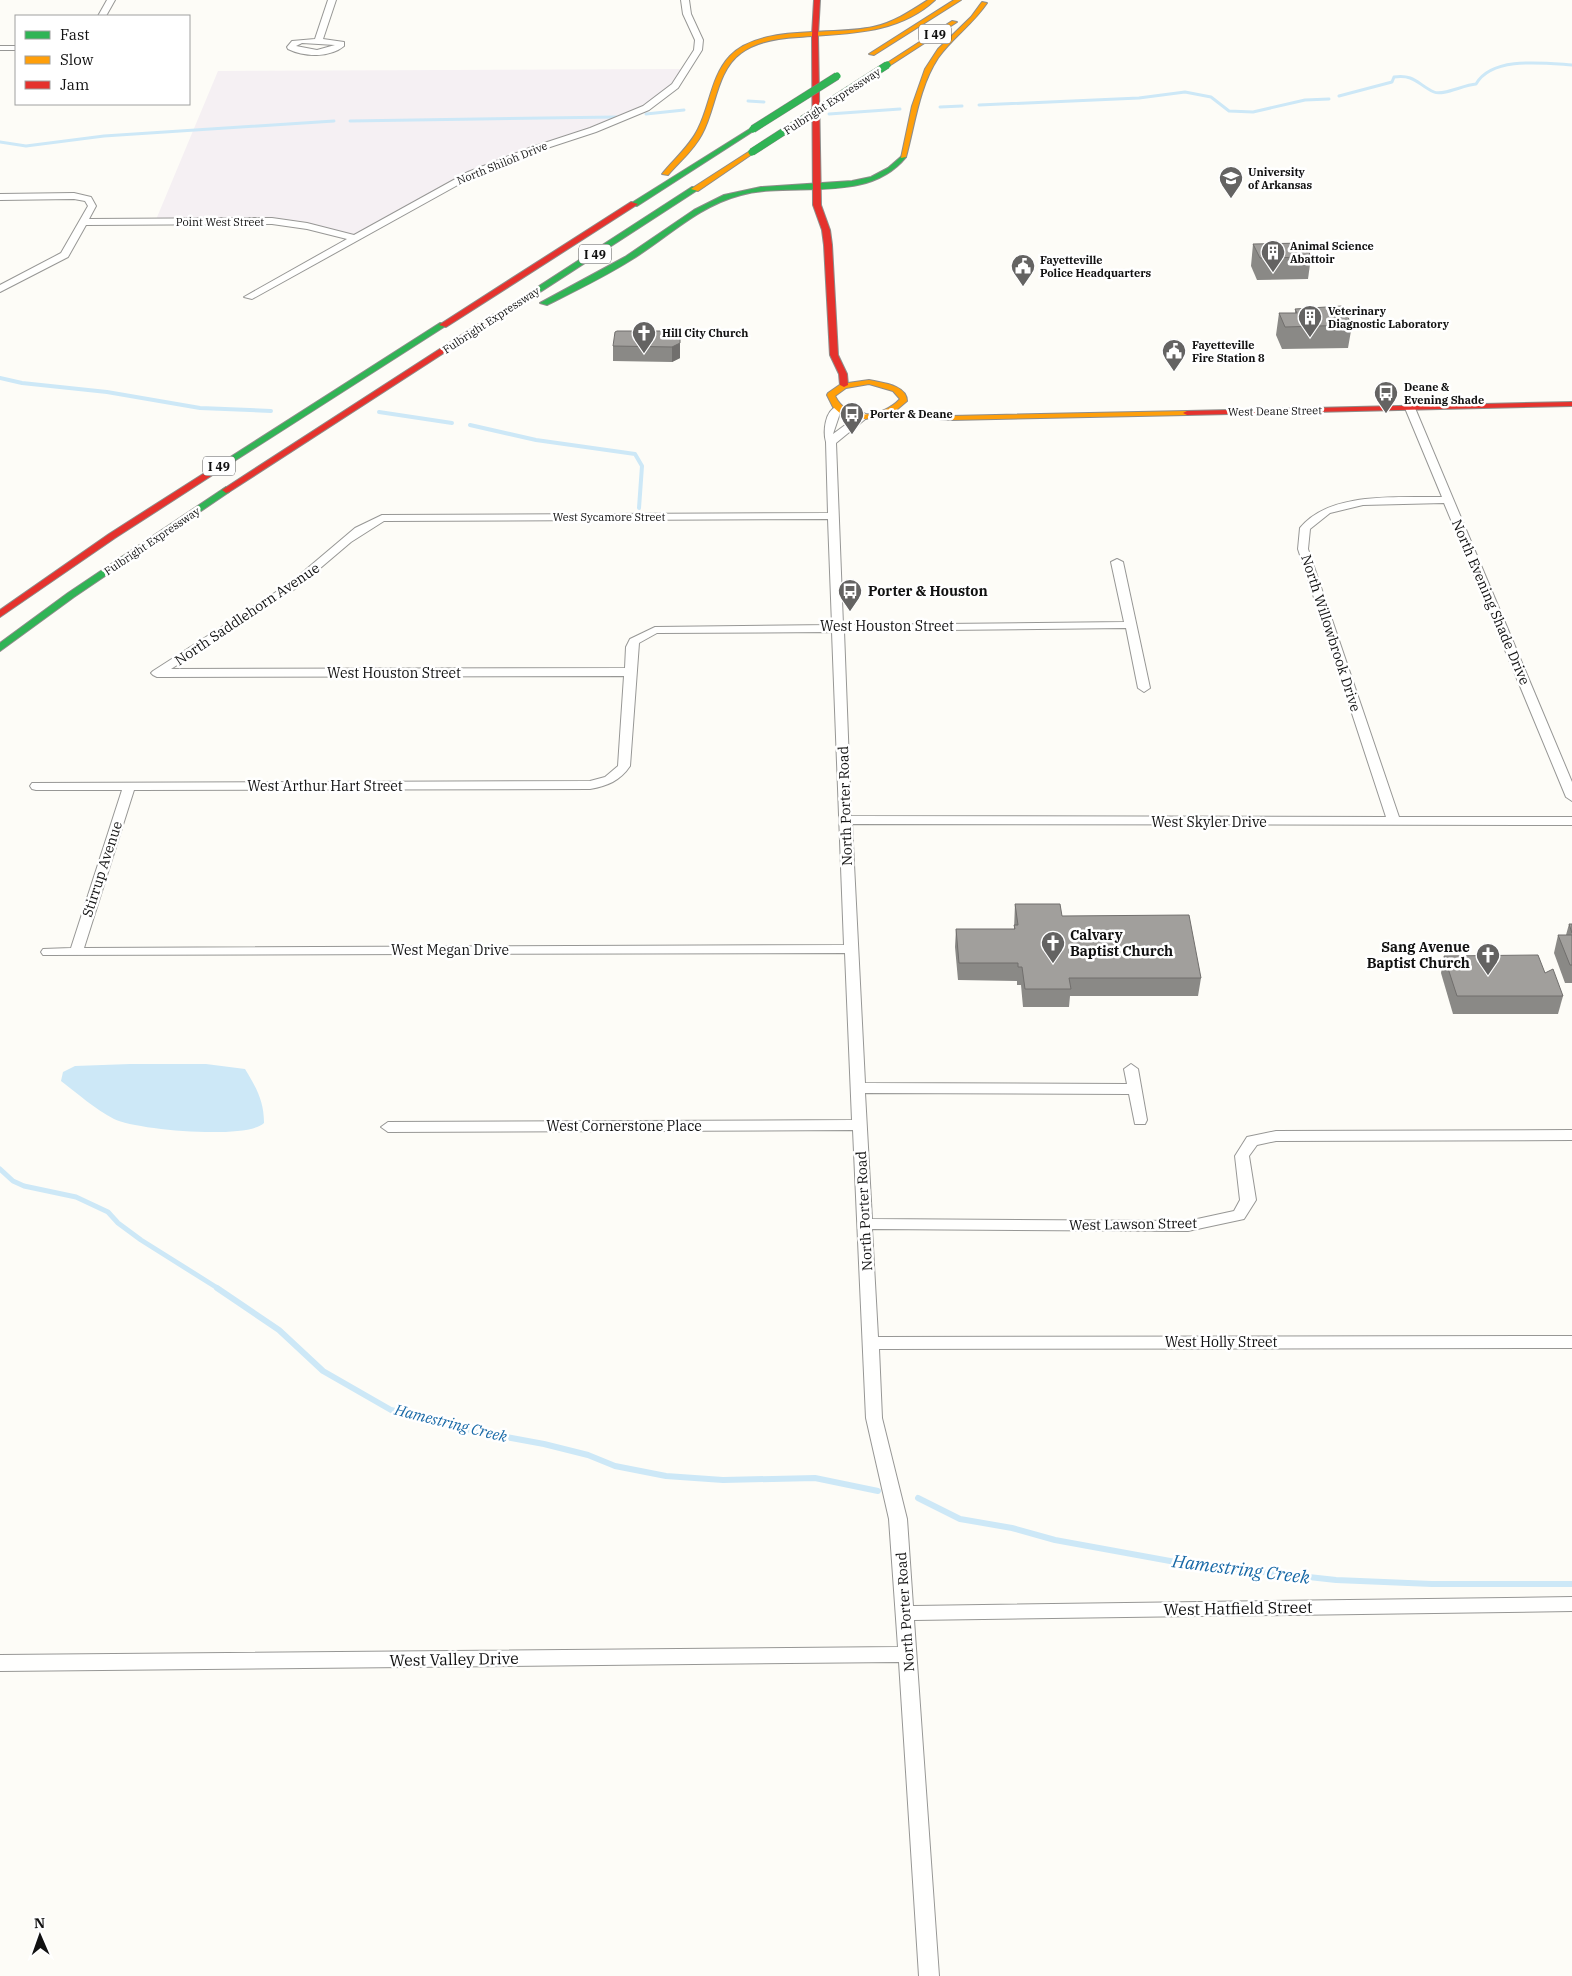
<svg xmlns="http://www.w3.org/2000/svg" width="1572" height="1976" viewBox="0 0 1572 1976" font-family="'IBM Plex Serif',serif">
	<rect width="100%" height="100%" fill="#fdfcf7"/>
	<path fill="#f5f0f3" d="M687 69 683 77 646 108 494 165 355 238 291 223 155 222 218 71Z"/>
	<path fill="#cde8f7" d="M130 1064H206L245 1069C256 1087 264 1101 264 1123 247 1140 136 1130 114 1119 95 1109 78 1094 61 1081L63 1072 75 1066Z"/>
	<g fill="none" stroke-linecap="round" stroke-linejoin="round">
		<g stroke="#cde8f7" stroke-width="3">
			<path d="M1339 96 1392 82 1394 77C1415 74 1418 85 1434 92 1443 96 1463 85 1476 84 1492 56 1543 63 1572 65"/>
			<path d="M748 101 764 102"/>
			<path d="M979 105 1139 98 1185 92 1211 97 1229 111 1253 112 1305 100 1329 99"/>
			<path d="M940 107 962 106"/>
			<path d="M646 114 684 110"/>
			<path d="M829 114 900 109"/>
			<path d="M350 121 616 117"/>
			<path d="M0 142 26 146 104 136 334 121"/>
		</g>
		<g stroke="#cde8f7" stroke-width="4">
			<path d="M0 378 22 383 107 392 200 408 271 411"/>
			<path d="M379 412 452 423"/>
			<path d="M470 425 536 440 635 454 642 466 639 508"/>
		</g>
		<path stroke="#cde8f7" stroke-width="5" d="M0 1169 13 1181 24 1186 76 1197 108 1212 118 1223 141 1240 219 1289"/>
		<g stroke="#cde8f7" stroke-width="6">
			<path d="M217 1288 279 1330 323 1371 391 1410 479 1432 544 1444 588 1455 615 1466 666 1476 723 1480 815 1478 878 1491"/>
			<path d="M918 1498 960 1519 1012 1528 1055 1540 1181 1563 1336 1580 1432 1584H1572"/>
		</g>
		<g stroke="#979795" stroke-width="2">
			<g id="street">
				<path d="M107 0H115L106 16H98Z"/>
				<path d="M328 0H336L323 39 344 42V46C330 58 304 57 288 49L287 47 292 41 315 39ZM302 43 335 45 317 50 296 46Z"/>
				<path d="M681 0H689L691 14 703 40 702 50 678 88 649 110 596 132 538 151 474 176 252 299 244 297 347 239 307 229 272 224 86 225 68 257 0 292V285L61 253 88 206 85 201 74 199 0 200V194L74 193 91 197 96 206 89 219 272 218 307 223 354 235 468 172 532 147 590 128 643 106 672 84 694 50 695 40 683 14Z"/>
				<rect x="0" y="46" width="16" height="4"/>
				<path d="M1410 405 1415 408 1572 782V801L1566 797 1444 503 1363 505 1330 513 1310 529 1308 549 1399 817H1572V825L852 824 865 1083 1127 1084 1124 1069 1131 1064 1138 1069 1147 1120 1145 1124H1135L1129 1094 865 1093 872 1219 1188 1221 1234 1211 1240 1200 1235 1156 1247 1137 1276 1131 1572 1130V1140L1276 1141 1257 1145 1249 1156 1256 1200 1244 1219 1188 1231 872 1229 878 1337 1572 1336V1348L879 1349 882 1418 907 1519 913 1606 1572 1597V1611L914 1620 939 1976H919L899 1662 0 1671V1655L898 1647 889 1519 866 1418 853 1130 388 1132 381 1127 388 1122 852 1120 845 953 43 955 41 952 43 949 71 948 122 790H36L32 789 30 786 32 783 590 781 605 777 618 766 624 676 157 677 153 675 151 673 153 671 290 583 355 528 382 515 828 513 826 442C823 432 825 411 836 407L841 410 833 434 860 414 864 413 869 416 836 443 843 625 1124 622 1111 562 1117 559 1123 562 1150 688 1144 692 1138 688 1126 628 844 631 851 816 1386 817 1298 549 1300 528C1330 491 1398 498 1442 497L1405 408ZM828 519 832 625 655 627 630 639 626 647 625 668 171 669 298 587 351 542 384 521ZM832 632 844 945 84 948 134 790 590 789C607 786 620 781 630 766L639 643 657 633Z"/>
			</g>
		</g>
		<g stroke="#8e8d8b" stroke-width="2">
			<g id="fast">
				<path d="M753 127 756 129 755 130 637 206 630 204Z"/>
				<path d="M903 155 906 157C867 205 794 181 741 195 698 206 667 238 631 260 604 277 575 291 547 305L540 303 625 257 694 210 724 195 761 187 852 181 871 177 888 168Z"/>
				<path d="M692 187 699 189 500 318 493 316Z"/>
				<path d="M440 323 447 325 228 465H222L221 463Z"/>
				<path d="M226 487 230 490 229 492 74 597 0 651V643L68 593Z"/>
			</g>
		</g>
		<g stroke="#8e8d8b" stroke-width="2">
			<g id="slow">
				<path d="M928 0H935C897 35 847 33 799 37 779 38 757 41 741 53 716 71 716 109 702 134 694 150 679 162 668 175L662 174C674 159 690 146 698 129 710 106 711 76 730 56 760 24 833 36 873 27 893 23 911 11 928 0Z"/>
				<path d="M954 0H961L874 55 869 54Z"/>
				<path d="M982 2 987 3C973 24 952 38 938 58 919 87 915 124 906 157L901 158 912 106 925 69 938 49 971 17Z"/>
				<path d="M952 21 957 22 889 66 884 65Z"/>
				<path d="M750 151 755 152 698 191 691 189Z"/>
				<path d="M869 380C882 383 907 385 907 401L894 412 951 416 1187 411 1191 413 1187 415 951 420 886 415 865 419 854 418 841 414 833 407 827 395 828 393 841 384ZM869 384 893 391 900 399C882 418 848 422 835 396L846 388Z"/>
			</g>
		</g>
		<g stroke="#8e8d8b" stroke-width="2">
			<g id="jam">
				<path d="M814 0H820L818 35 821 205 830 230 832 245 838 355 847 374 848 385 844 387 840 385 839 374 830 355 824 245 822 230 813 205 812 35Z"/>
				<path d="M631 202 638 204 446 327 439 325Z"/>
				<path d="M494 314 501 316 229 492 226 493 222 490Z"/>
				<path d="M1572 402V406L1187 415 1183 413 1187 411Z"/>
				<path d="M225 460 229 463 228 465 115 538 0 617V610L109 534Z"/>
			</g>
		</g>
		<use href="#street" fill="#fffffe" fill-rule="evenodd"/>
		<use href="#fast" fill="#30b455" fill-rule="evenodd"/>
		<use href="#slow" fill="#ff9f0a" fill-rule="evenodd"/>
		<use href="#jam" fill="#e5322d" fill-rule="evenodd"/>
		<g stroke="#858482" stroke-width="8" stroke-linecap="butt">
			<g id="fast-bridge">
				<path d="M753 129 837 76"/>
				<path d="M752 152 887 65"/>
			</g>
		</g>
		<use href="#fast-bridge" stroke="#30b455" stroke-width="7"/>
	</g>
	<g fill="#8a8986">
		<path d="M1253 244 1311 257 1308 279 1257 280 1251 266Z"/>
		<path d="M1295 309 1352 325 1348 348 1282 349 1276 335 1279 313H1295Z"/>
		<path d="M680 335V358L672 362 613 361V346Z"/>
		<path d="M1015 904 1062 916 1201 978 1198 996H1070L1069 1007H1023L1021 985H1017V981L958 980 955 947 956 929H1014Z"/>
		<path d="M1569 924H1572V983H1565L1554 953 1558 935H1566Z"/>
		<path d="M1444 956 1545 973 1563 996 1558 1014H1453L1441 973Z"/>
	</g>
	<path fill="#716f6d" d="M680 335V358L672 362V347Z"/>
	<g fill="#a19f9c" stroke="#716f6d">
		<path d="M1305 243 1311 257 1260 258 1253 244Z"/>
		<path d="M1342 306 1352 325 1285 327 1279 313H1297L1295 309Z"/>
		<path d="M617 331H673L680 335V343L672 347 613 346 615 332Z"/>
		<path d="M1015 904H1060L1062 916 1189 915 1201 978H1069L1071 989H1025L1022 967H1018V963H959L956 929H1015L1014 925H1018Z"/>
		<path d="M1569 924H1572V933Z"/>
		<path d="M1558 935H1572V965H1570Z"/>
		<path d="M1538 955 1545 973 1553 969 1563 996H1457L1444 956Z"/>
	</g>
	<defs>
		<g id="university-pin" transform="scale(1.25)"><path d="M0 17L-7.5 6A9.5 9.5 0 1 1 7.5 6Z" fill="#646362" stroke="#fff"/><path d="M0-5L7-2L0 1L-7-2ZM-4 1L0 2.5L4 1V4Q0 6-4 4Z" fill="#fff"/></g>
		<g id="building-pin" transform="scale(1.25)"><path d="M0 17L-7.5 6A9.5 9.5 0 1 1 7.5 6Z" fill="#646362" stroke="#fff"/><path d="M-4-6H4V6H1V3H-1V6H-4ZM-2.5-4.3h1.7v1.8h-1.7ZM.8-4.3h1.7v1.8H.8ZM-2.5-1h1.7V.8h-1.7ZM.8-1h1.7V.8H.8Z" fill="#fff"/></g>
		<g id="civic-pin" transform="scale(1.25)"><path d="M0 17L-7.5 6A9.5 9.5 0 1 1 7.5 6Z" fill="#646362" stroke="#fff"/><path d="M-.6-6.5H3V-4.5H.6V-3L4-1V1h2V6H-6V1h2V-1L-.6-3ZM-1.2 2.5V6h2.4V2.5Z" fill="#fff"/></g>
		<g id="church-pin" transform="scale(1.25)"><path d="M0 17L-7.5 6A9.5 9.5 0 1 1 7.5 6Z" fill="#646362" stroke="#fff"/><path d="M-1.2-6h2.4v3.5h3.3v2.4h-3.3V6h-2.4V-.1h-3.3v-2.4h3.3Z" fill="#fff"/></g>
		<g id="bus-pin" transform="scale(1.25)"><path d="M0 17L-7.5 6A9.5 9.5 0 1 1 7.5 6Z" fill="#646362" stroke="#fff"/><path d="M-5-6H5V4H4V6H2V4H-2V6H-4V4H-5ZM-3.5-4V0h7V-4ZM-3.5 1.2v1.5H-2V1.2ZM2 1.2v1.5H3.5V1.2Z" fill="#fff"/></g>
	</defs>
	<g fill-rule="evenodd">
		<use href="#university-pin" x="1231" y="178"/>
		<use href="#building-pin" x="1273" y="252"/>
		<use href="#civic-pin" x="1023" y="266"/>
		<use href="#building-pin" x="1310" y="317"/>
		<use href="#church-pin" x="644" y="333"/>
		<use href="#civic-pin" x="1174" y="351"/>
		<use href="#bus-pin" x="1386" y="393"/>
		<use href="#bus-pin" x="852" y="414"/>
		<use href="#bus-pin" x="850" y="591"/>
		<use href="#church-pin" x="1053" y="943"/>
		<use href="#church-pin" x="1488" y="955"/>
	</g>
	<g text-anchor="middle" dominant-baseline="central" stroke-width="5" stroke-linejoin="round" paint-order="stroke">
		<g font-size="11" fill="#111" stroke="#fff">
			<text transform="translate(832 101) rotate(-33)">Fulbright Expressway</text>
			<text transform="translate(502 163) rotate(-22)">North Shiloh Drive</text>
			<text x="220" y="222">Point West Street</text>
			<text transform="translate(491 320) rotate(-33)">Fulbright Expressway</text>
			<text transform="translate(1275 411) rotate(-1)">West Deane Street</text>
			<text x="609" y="517">West Sycamore Street</text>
			<text transform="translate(152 541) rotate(-34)">Fulbright Expressway</text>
		</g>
		<g font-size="11" font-weight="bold" fill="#111" stroke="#fff" text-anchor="start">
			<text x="1248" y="172">University<tspan x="1248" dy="13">of Arkansas</tspan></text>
			<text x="1290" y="246">Animal Science<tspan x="1290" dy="13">Abattoir</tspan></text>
			<text x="1040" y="260">Fayetteville<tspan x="1040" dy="13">Police Headquarters</tspan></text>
			<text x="1328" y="311">Veterinary<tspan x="1328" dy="13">Diagnostic Laboratory</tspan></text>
			<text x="662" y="333">Hill City Church</text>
			<text x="1192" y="345">Fayetteville<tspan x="1192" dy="13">Fire Station 8</tspan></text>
			<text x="1404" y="387">Deane &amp;<tspan x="1404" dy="13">Evening Shade</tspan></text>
			<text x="870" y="414">Porter &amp; Deane</text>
		</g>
		<g fill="#fff" stroke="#585858" stroke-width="1">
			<rect x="919" y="24.5" width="32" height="19" rx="4"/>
			<rect x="579" y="244.5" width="32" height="19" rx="4"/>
			<rect x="203" y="456.5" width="32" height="19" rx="4"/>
		</g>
		<g font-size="12" font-weight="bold" fill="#111">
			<text x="935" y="34">I 49</text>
			<text x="595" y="254">I 49</text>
			<text x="219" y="466">I 49</text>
		</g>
		<g font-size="14" font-weight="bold" fill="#111" stroke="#fff" text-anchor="start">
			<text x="868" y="591">Porter &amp; Houston</text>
			<text x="1070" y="935">Calvary<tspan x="1070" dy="16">Baptist Church</tspan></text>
			<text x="1470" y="947" text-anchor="end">Sang Avenue<tspan x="1470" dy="16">Baptist Church</tspan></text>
		</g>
		<g font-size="14" fill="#111" stroke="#fff">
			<text transform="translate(1491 602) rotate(67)">North Evening Shade Drive</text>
			<text transform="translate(247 614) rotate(-34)">North Saddlehorn Avenue</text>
			<text x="887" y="626">West Houston Street</text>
			<text transform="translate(1331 633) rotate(72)">North Willowbrook Drive</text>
			<text x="394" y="673">West Houston Street</text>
			<text x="325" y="786">West Arthur Hart Street</text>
			<text transform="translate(845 806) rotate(-92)">North Porter Road</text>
			<text x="1209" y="822">West Skyler Drive</text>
			<text transform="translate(102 869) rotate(-72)">Stirrup Avenue</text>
			<text x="450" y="950">West Megan Drive</text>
			<text x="624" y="1126">West Cornerstone Place</text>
			<text transform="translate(864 1211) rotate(-93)">North Porter Road</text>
			<text transform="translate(1133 1224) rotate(-1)">West Lawson Street</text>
			<text x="1221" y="1342">West Holly Street</text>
			<text transform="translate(905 1612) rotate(-94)">North Porter Road</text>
		</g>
		<g font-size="15" font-style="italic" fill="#1768a6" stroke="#fff">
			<text transform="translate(451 1423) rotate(14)">Hamestring Creek</text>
		</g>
		<g font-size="16" fill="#111" stroke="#fff">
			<text transform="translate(1238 1608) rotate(-1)">West Hatfield Street</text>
			<text transform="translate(454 1659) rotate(-1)">West Valley Drive</text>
		</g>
		<g font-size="18" font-style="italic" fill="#1768a6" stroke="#fff">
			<text transform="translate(1241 1569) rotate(7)">Hamestring Creek</text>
		</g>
	</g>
	<rect x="15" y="15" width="175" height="90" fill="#ffffff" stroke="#a0a0a0"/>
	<rect x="25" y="31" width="25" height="8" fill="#30b455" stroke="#a0a0a0"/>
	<text x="60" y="40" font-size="15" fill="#111111">Fast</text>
	<rect x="25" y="56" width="25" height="8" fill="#ff9f0a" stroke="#a0a0a0"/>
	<text x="60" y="65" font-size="15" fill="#111111">Slow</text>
	<rect x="25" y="81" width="25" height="8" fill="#e5322d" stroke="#a0a0a0"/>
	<text x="60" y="90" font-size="15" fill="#111111">Jam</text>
	<g transform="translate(40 1936) rotate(358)" stroke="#ffffff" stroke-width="4" paint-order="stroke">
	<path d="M0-4L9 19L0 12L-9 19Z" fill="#111111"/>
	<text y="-8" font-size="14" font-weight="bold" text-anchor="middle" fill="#111111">N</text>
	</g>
</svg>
